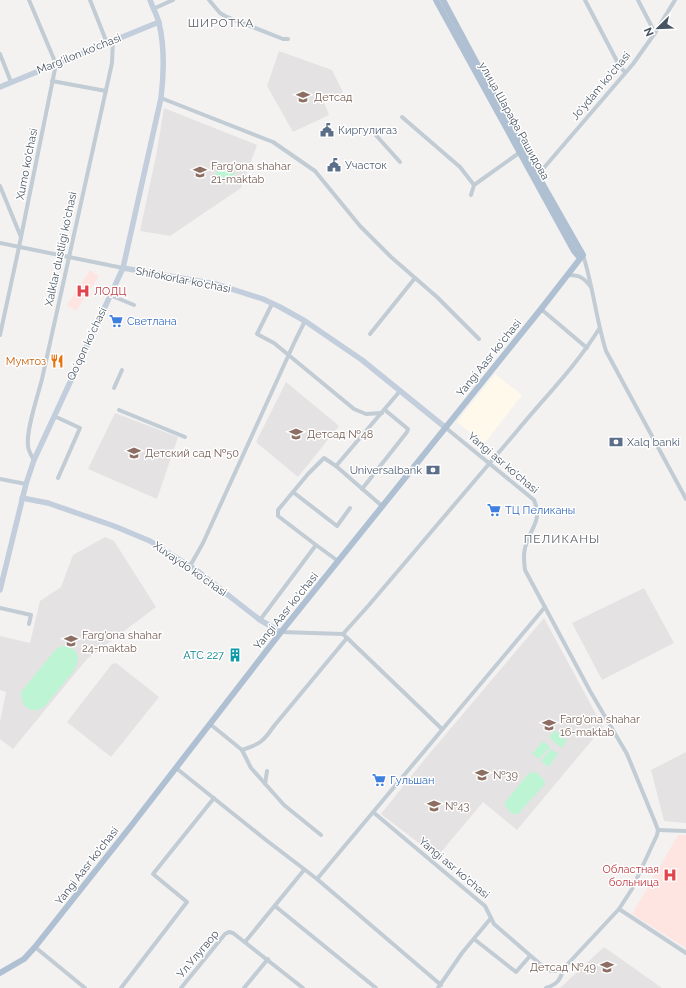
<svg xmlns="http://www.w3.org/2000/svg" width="686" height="988" viewBox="0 0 686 988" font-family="Raleway,sans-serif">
	<rect width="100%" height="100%" fill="#f4f2f1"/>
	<path fill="#fef9eb" d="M495 374 522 395 484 444 457 422Z"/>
	<g fill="#e5e2e3">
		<path d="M279 51 332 70 343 92 324 102 329 115 293 132 267 86Z"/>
		<path d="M164 108 257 145 241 188 170 236 140 231 156 156Z"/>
		<path d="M286 382 339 426 298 477 256 442Z"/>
		<path d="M115 413 178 437 157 499 88 469Z"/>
		<path d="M105 537 114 541 156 607 87 659 13 749 0 739V722L6 692 0 690V636L30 643 40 601 61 587 73 555Z"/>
		<path d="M644 588 674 643 602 680 572 623Z"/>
		<path d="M544 618 603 727 517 830 483 802 437 857 381 814 424 760Z"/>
		<path d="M116 663 159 697 111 757 67 722 112 664Z"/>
		<path d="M686 752V823L664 821 651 770Z"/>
		<path d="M604 947 662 988H560Z"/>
	</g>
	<g fill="#fee5e2">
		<path d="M90 270 99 276 76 311 67 305Z"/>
		<path d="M678 835H686V948L632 914Z"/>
	</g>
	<g fill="#bdf5d4">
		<path d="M217 168 235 173 232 183 215 179Z"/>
		<path d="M62 646C80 648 81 658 73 672L44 707C30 715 21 707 21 692L56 649Z"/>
		<path d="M555 730 567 741 561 748 549 737Z"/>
		<path d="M543 741 550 747 539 759 532 754Z"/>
		<path d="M551 749 558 754 548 767 541 761Z"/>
		<path d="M536 772 545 781 544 785 518 814H512L505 806V802L529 773Z"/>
	</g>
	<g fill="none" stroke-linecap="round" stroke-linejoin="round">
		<g stroke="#c1ccd4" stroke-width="4">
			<path d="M90 0 107 43"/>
			<path d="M209 0 220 13 225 16 283 39H288"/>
			<path d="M585 0 620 67 625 72"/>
			<path d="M638 0 655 33"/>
			<path d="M153 9 173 0"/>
			<path d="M0 54 11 82"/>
			<path d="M52 81 106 91"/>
			<path d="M161 98 273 142 315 171 360 226 391 257 437 297 479 339"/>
			<path d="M402 117 460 167 474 185 471 195"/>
			<path d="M374 133 400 162"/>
			<path d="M536 177 633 64 655 33 675 0"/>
			<path d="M474 185 519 153"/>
			<path d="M0 186 21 237"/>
			<path d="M0 243 123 268"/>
			<path d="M583 255C593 286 596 319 606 351L686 499"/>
			<path d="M568 275C580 275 584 278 591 287"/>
			<path d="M110 295 134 305"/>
			<path d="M272 304 257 334 274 343 354 409 366 414 382 413"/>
			<path d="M541 309 587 348"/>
			<path d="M370 334 415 278"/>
			<path d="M0 335 19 247 56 64 29 0"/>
			<path d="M114 388 122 370"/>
			<path d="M119 410 185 437"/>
			<path d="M54 416 80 428 58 478"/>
			<path d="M34 460C31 455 28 451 28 445 26 430 38 395 42 379L112 63 113 40"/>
			<path d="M336 466 382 506"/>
			<path d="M0 479 26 484"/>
			<path d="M362 489 407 432 408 429 385 410"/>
			<path d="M293 492 337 526 350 508"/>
			<path d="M316 545 338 561"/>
			<path d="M190 566 203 543 295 341 305 321"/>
			<path d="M0 608 31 615 29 624"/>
			<path d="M260 620 316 545 278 516V510L308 474 324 458 336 466 400 391"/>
			<path d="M281 632 343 634 442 729"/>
			<path d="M343 634 369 605C419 547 467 489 517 431 545 397 576 366 599 329"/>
			<path d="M210 724 242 750 251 768 284 805 321 835"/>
			<path d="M242 750C260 744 263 742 274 726L347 638"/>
			<path d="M176 768 266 840 317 879 441 985"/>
			<path d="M265 784 267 771"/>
			<path d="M373 812 485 906 494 924 547 970 554 971 564 968 619 909 632 889 657 835 658 830 655 822 627 754 590 691 525 570C524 562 523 555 525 548 530 528 543 521 534 500L446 428"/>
			<path d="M658 830 686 831"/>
			<path d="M317 879 545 607"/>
			<path d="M275 906 376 988"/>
			<path d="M619 909 686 953"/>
			<path d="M474 939 516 972 530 956"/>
			<path d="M245 942 304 870"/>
			<path d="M35 947 85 988"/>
			<path d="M121 988 187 902 153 874 214 798"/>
			<path d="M181 988 225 934 229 932 233 933 303 988"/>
			<path d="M244 988 268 959"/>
			<path d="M438 988 462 953 491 918"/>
			<path d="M546 988C558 984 560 980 564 968"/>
		</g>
		<g stroke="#c3cedc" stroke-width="5.5">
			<path d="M0 87 159 22"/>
			<path d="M123 268 216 284 263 299 280 307 305 321 362 360 446 428"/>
			<path d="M22 498 48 503 114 526 150 541 196 570 260 620 281 632"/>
			<path d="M0 590 26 484 34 460 123 268 161 98C164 73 165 48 159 23 157 15 153 8 150 0"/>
		</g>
		<g stroke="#afc0d3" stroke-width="6">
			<path d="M436 0 574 251 580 258"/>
			<path d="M0 973 24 959 35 947 131 826 281 632 541 309 583 255 521 146 443 0"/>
		</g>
	</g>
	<defs>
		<g id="school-bare" transform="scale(1.08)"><path d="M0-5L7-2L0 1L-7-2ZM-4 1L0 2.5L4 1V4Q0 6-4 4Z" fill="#8d6e63" stroke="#fff" stroke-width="2.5" paint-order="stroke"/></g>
		<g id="civic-bare" transform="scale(1.08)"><path d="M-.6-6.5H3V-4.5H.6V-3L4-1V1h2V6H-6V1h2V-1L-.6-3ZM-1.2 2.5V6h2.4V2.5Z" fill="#5c6f8a" stroke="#fff" stroke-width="2.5" paint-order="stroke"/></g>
		<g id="hospital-bare" transform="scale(1.08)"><path d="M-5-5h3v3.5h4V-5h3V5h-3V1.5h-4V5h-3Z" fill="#e0444e" stroke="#fff" stroke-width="2.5" paint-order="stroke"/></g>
		<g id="supermarket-bare" transform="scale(1.08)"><path d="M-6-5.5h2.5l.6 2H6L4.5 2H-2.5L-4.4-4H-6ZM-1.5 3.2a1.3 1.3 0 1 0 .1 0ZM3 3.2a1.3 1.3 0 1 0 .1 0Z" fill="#3f7fe0" stroke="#fff" stroke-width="2.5" paint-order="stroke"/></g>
		<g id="restaurant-bare" transform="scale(1.08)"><path d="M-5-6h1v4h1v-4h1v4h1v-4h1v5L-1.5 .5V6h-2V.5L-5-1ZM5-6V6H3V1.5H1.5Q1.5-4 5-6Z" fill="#e8710a" stroke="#fff" stroke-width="2.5" paint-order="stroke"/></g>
		<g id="bank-bare" transform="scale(1.08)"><path d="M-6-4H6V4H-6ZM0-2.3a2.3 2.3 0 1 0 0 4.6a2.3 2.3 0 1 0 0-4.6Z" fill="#5c6f8a" stroke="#fff" stroke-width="2.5" paint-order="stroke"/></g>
		<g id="building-bare" transform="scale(1.08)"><path d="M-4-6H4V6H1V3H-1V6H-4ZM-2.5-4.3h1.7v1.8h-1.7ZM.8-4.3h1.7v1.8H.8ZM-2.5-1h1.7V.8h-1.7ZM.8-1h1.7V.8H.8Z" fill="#0f9aa8" stroke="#fff" stroke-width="2.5" paint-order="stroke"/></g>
	</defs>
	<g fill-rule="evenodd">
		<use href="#school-bare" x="303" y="97"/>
		<use href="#civic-bare" x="327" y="130"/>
		<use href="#civic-bare" x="334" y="165"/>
		<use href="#school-bare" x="200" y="172"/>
		<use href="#hospital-bare" x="83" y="291"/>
		<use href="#supermarket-bare" x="116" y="321"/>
		<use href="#restaurant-bare" x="57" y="361"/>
		<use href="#school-bare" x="296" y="434"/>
		<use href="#bank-bare" x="616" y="442"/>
		<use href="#school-bare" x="134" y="453"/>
		<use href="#bank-bare" x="433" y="470"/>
		<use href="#supermarket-bare" x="494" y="510"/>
		<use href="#school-bare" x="71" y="641"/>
		<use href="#building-bare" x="235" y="655"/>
		<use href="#school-bare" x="549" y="725"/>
		<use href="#school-bare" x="482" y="775"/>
		<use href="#supermarket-bare" x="379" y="780"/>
		<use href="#school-bare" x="434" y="806"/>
		<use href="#hospital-bare" x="670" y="875"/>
		<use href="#school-bare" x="607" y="967"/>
	</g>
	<g text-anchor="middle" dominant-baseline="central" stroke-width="3" stroke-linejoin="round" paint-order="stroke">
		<g font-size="11" fill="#475462" stroke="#fff">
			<text transform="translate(79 54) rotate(-22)">Marg'ilon ko'chasi</text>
			<text transform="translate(601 86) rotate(-50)">Jo'ydam ko'chasi</text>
			<text transform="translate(514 121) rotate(61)">улица Шарафа Рашидова</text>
			<text transform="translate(27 164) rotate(-79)">Xumo ko'chasi</text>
			<text transform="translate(61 249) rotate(-78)">Xalklar dustligi ko'chasi</text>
			<text transform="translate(183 280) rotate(11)">Shifokorlar ko'chasi</text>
			<text transform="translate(87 344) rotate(-65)">Qoʻqon koʻchasi</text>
			<text transform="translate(489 358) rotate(-51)">Yangi Aasr ko'chasi</text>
			<text transform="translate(503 463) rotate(40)">Yangi asr ko'chasi</text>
			<text transform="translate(190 569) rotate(35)">Xuvaydo ko'chasi</text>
			<text transform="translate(286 611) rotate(-51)">Yangi Aasr ko'chasi</text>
			<text transform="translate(87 866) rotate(-52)">Yangi Aasr ko'chasi</text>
			<text transform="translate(454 868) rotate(40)">Yangi asr ko'chasi</text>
			<text transform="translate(198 954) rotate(-50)">Ул.Улугвор</text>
		</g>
		<g font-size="11" fill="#785e54" stroke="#fff" text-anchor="start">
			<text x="314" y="97">Детсад</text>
			<text x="211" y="166">Farg'ona shahar<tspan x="211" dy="13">21-maktab</tspan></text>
			<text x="307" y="434">Детсад №48</text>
			<text x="145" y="453">Детский сад №50</text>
			<text x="82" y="635">Farg'ona shahar<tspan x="82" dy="13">24-maktab</tspan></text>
			<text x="560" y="719">Farg'ona shahar<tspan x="560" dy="13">16-maktab</tspan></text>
			<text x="493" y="775">№39</text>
			<text x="445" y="806">№43</text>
			<text x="596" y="967" text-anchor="end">Детсад №49</text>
		</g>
		<g font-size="11" fill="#4e5e75" stroke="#fff" text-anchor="start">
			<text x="338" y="130">Киргулигаз</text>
			<text x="345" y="165">Участок</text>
			<text x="627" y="442">Xalq banki</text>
			<text x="422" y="470" text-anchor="end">Universalbank</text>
		</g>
		<g font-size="11" fill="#be3a42" stroke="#fff" text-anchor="start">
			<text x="94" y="291">ЛОДЦ</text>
			<text x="659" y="869" text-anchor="end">Областная<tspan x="659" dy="13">больница</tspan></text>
		</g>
		<g font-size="11" fill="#366cbe" stroke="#fff" text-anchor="start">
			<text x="127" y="321">Светлана</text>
			<text x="505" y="510">ТЦ Пеликаны</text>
			<text x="390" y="780">Гульшан</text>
		</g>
		<g font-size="11" fill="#c56008" stroke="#fff" text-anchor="end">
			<text x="46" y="361">Mумтоз</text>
		</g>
		<g font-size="11" fill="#0d838f" stroke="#fff" text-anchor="end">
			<text x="224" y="655">АТС 227</text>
		</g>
		<g font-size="12" letter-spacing="1" fill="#5d6168" stroke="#fff">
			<text x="221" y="23">ШИРОТКА</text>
			<text x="562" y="539">ПЕЛИКАНЫ</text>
		</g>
	</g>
	<g transform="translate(658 28) rotate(247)" stroke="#ffffff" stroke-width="3" paint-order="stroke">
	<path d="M0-3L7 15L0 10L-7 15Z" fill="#475462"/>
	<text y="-6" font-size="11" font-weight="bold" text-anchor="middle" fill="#475462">N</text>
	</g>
</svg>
